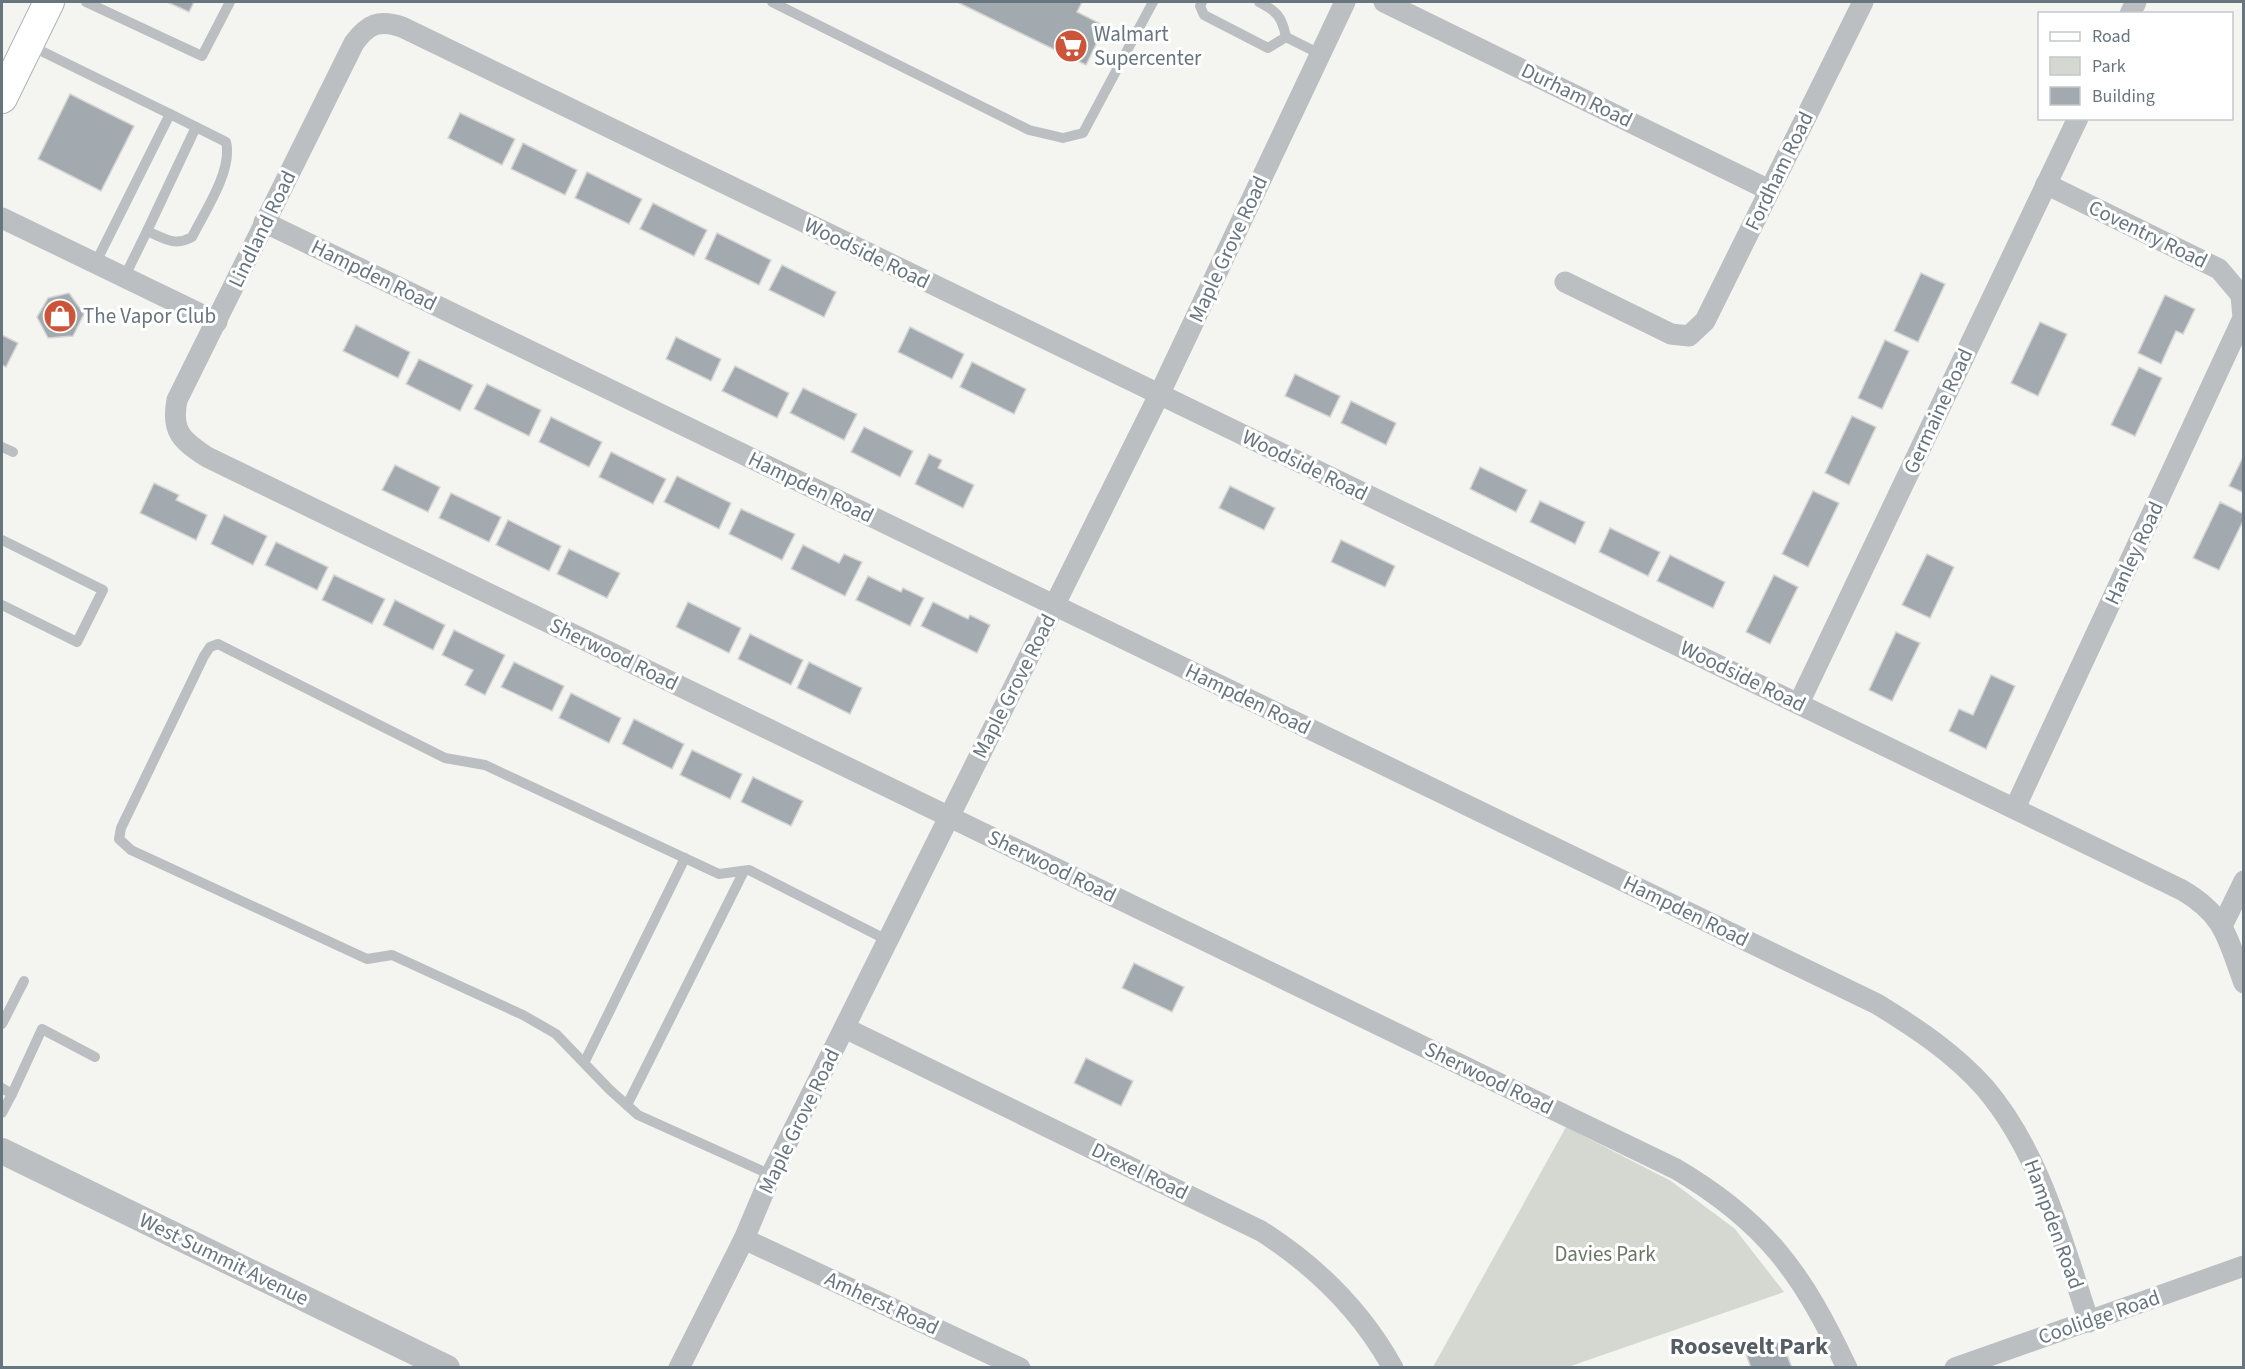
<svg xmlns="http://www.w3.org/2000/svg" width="2245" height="1369" viewBox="0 0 2245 1369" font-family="'Source Sans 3',sans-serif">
	<rect width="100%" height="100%" fill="#f4f4f1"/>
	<path fill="#d4d8d1" d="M1566 1127 1671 1181 1735 1229 1784 1292 1568 1367H1433Z"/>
	<g fill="#a3aaaf" stroke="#d5d5d4" stroke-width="1.5">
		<path d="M167 2H194L189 12Z"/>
		<path d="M957 2H1082L1077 12 1105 26 1086 65Z"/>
		<path d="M70 94 134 126 101 191 38 159Z"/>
		<path d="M460 113 515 139 502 165 448 138Z"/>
		<path d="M523 143 577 170 565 195 511 169Z"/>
		<path d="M587 172 642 199 629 224 575 198Z"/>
		<path d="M653 203 707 230 694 256 640 229Z"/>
		<path d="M717 233 771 260 759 285 705 259Z"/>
		<path d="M782 265 836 292 824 317 769 290Z"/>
		<path d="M1921 273 1945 284 1918 342 1894 331Z"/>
		<path d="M69 293 84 314 73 336 48 338 37 317 48 298Z"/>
		<path d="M2165 295 2195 309 2183 334 2176 331 2161 364 2138 353Z"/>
		<path d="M2040 322 2067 334 2038 396 2011 383Z"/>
		<path d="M356 325 410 352 398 378 343 351Z"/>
		<path d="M910 327 964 354 952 379 898 352Z"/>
		<path d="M2 335 18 343 6 367 2 365Z"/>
		<path d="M676 337 721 359 711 381 666 359Z"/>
		<path d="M1885 340 1909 351 1882 409 1858 398Z"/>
		<path d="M419 359 473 385 460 411 406 384Z"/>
		<path d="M972 362 1026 389 1014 414 960 387Z"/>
		<path d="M735 366 789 393 777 418 722 391Z"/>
		<path d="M2139 367 2162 378 2135 436 2111 425Z"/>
		<path d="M1295 374 1340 396 1330 417 1285 396Z"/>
		<path d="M487 384 541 410 529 436 474 409Z"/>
		<path d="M803 388 857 414 844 440 790 413Z"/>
		<path d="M1351 401 1396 423 1386 445 1341 423Z"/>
		<path d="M1852 416 1876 427 1849 485 1825 473Z"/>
		<path d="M551 417 602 442 589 467 539 442Z"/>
		<path d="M864 427 913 451 900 477 851 452Z"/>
		<path d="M611 452 666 479 653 504 599 477Z"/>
		<path d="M929 454 942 460 938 468 974 485 963 508 915 484Z"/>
		<path d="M2244 455V493L2229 486Z"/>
		<path d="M395 465 440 487 428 512 382 490Z"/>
		<path d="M1480 467 1527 490 1516 512 1470 489Z"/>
		<path d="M677 476 731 503 719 529 664 502Z"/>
		<path d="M154 483 179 495 176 500 207 515 196 540 140 513Z"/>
		<path d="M1230 486 1275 508 1264 530 1219 508Z"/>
		<path d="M1813 491 1839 503 1808 567 1782 554Z"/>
		<path d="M451 493 501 517 489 542 439 518Z"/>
		<path d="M1540 501 1585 522 1575 544 1530 522Z"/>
		<path d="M2220 502 2244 514V519L2219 570 2193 558Z"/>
		<path d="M741 509 795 534 782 560 729 534Z"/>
		<path d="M224 515 267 536 253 565 211 544Z"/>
		<path d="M508 520 561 546 549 571 496 545Z"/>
		<path d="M1610 528 1660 552 1648 576 1599 552Z"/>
		<path d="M1341 540 1395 566 1385 587 1331 562Z"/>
		<path d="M276 542 328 567 317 590 265 565Z"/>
		<path d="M803 545 839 563 844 554 862 562 845 596 791 569Z"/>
		<path d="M569 549 620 573 607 598 557 574Z"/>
		<path d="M1927 554 1954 567 1930 618 1902 605Z"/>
		<path d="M1670 555 1725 582 1713 608 1657 581Z"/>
		<path d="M334 575 385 599 372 624 322 600Z"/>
		<path d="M1774 575 1798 587 1770 644 1746 632Z"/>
		<path d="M868 576 901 592 903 588 924 598 910 626 856 600Z"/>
		<path d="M395 600 445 625 433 650 383 625Z"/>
		<path d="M688 602 741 628 729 653 676 627Z"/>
		<path d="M933 602 968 619 970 615 990 625 977 653 921 626Z"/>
		<path d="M454 630 505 655 485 695 465 685 473 670 442 655Z"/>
		<path d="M1896 632 1920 643 1892 701 1869 690Z"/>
		<path d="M750 634 803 660 791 685 738 659Z"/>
		<path d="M514 662 564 686 552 711 501 687Z"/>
		<path d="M809 662 862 688 850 714 797 688Z"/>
		<path d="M1991 675 2015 686 1986 749 1949 731 1959 709 1973 715Z"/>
		<path d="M571 693 621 718 609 743 559 718Z"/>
		<path d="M634 719 684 744 672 769 622 744Z"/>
		<path d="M692 750 742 774 730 799 680 775Z"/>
		<path d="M753 777 803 801 791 826 741 802Z"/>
		<path d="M1134 963 1184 987 1172 1012 1122 988Z"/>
		<path d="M1086 1058 1133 1081 1121 1106 1074 1083Z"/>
		<path d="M1782 1341 1792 1368H1751L1746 1354Z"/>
	</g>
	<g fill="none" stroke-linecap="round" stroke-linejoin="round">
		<g stroke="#aeb3b6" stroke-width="32">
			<path id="secondary" d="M2 98 49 2"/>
		</g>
		<g stroke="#bbbfc2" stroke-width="10">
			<path d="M86 2 202 56 230 2"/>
			<path d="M772 2 1029 130 1063 138 1083 133 1153 2"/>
			<path d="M1202 2 1200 6 1204 15 1268 48 1286 37"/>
			<path d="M1259 2C1277 11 1282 17 1286 37"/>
			<path d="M1286 37 1320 54"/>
			<path d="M31 46 170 114 96 262"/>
			<path d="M147 231 196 127"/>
			<path d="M125 276 147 231C163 238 175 247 192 237 205 211 233 170 226 142L170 114"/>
			<path d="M2 447 13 452"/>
			<path d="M2 540 103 590 77 642 2 605"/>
			<path d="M2 1024 24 981"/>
			<path d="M585 1061 685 858"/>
			<path d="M2 1088 12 1094 2 1113"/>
			<path d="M12 1094 42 1029 95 1057"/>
			<path d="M627 1105 744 871"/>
			<path d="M771 1175 638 1115 610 1090 556 1034 523 1015 392 955 367 959 131 850 119 839 121 828 204 656 210 647 218 644 445 758 485 765 719 874 749 870 889 941"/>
		</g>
		<g stroke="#bbbfc2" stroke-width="21">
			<path d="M1384 2 1769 190"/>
			<path d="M2130 14 2136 2"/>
			<path d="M2 218 217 322"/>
			<path d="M264 222 1877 1004C1916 1028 1954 1053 1985 1088 2041 1154 2062 1241 2089 1322"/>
			<path d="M1565 282 1671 334 1689 336 1705 321 1863 2"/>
			<path d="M1799 703 2078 118"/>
			<path d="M2015 808 2243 318 2241 295 2219 269 2046 184"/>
			<path d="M2223 924 2244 881"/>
			<path d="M845 1028 1261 1231C1316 1266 1361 1310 1393 1368"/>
			<path d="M744 1239 1020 1368"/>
			<path d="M679 1368 744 1239 771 1175 1159 395 1345 2"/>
			<path d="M1847 1368C1803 1274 1766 1222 1676 1169L207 457C181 440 171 431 177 400L354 43C368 24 379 19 402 27L2182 890C2226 916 2227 938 2244 983"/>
			<path d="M1955 1368 2244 1266"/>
		</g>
		<path stroke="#bbbfc2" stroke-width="26" d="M2 1151 447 1368"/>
		<use href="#secondary" stroke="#fff" stroke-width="30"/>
	</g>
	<defs>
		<g id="supermarket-disc" transform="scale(1.725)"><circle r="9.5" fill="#cb5439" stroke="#fff"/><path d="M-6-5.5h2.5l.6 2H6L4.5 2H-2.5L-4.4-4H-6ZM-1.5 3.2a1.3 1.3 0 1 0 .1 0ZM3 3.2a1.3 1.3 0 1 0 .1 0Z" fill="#fff"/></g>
		<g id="shop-disc" transform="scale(1.725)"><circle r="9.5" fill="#cb5439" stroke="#fff"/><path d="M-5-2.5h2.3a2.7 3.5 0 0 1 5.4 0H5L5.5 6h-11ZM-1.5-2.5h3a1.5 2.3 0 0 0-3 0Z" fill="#fff"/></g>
	</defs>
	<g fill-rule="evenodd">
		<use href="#supermarket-disc" x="1071" y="46"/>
		<use href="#shop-disc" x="60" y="316"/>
	</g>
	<g text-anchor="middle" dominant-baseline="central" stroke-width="6" stroke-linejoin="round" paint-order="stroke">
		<g font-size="21" fill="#67757e" stroke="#fff" text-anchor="start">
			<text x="1094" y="34">Walmart<tspan x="1094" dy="24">Supercenter</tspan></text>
			<text x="83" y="316">The Vapor Club</text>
		</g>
		<g font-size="21" fill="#67757e" stroke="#fff">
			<text transform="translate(1577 95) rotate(26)">Durham Road</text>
			<text transform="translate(1779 171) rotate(-64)">Fordham Road</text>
			<text transform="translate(262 229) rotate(-64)">Lindland Road</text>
			<text transform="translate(2148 234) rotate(26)">Coventry Road</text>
			<text transform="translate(1228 249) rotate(-65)">Maple Grove Road</text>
			<text transform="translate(867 253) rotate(26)">Woodside Road</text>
			<text transform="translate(374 275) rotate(26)">Hampden Road</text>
			<text transform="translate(1938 411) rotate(-65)">Germaine Road</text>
			<text transform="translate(1305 465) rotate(26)">Woodside Road</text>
			<text transform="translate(811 487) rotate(26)">Hampden Road</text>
			<text transform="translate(2134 553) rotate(-65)">Hanley Road</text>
			<text transform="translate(614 654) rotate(26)">Sherwood Road</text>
			<text transform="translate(1743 676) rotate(26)">Woodside Road</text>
			<text transform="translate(1014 686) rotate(-63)">Maple Grove Road</text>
			<text transform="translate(1248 699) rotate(26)">Hampden Road</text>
			<text transform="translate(1052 866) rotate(26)">Sherwood Road</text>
			<text transform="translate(1686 911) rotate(26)">Hampden Road</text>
			<text transform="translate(1489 1078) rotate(26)">Sherwood Road</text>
			<text transform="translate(799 1121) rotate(-64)">Maple Grove Road</text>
			<text transform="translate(1140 1171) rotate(26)">Drexel Road</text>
			<text transform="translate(2054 1224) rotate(70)">Hampden Road</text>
			<text transform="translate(224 1259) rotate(26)">West Summit Avenue</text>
			<text transform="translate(882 1303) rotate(25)">Amherst Road</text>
			<text transform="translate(2099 1317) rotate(-19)">Coolidge Road</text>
		</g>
		<g font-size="21" fill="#697665" stroke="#fff">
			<text x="1605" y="1254">Davies Park</text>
		</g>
		<g font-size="24" font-weight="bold" fill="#545e64" stroke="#fff">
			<text x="1749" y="1346">Roosevelt Park</text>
		</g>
	</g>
	<rect width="2245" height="1369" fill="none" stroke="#67757e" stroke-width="6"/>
	<rect x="2038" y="12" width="195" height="108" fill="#ffffff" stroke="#c2c8cb" stroke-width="1.5"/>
	<rect x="2050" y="32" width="30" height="9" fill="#ffffff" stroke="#c2c8cb" stroke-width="1.5"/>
	<text x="2092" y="42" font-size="18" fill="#67757e">Road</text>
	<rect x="2050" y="57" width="30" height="18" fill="#d4d8d1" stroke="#c2c8cb" stroke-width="1.5"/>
	<text x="2092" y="72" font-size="18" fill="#67757e">Park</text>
	<rect x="2050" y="87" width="30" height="18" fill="#a3aaaf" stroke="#c2c8cb" stroke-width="1.5"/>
	<text x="2092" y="102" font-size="18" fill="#67757e">Building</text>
</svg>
